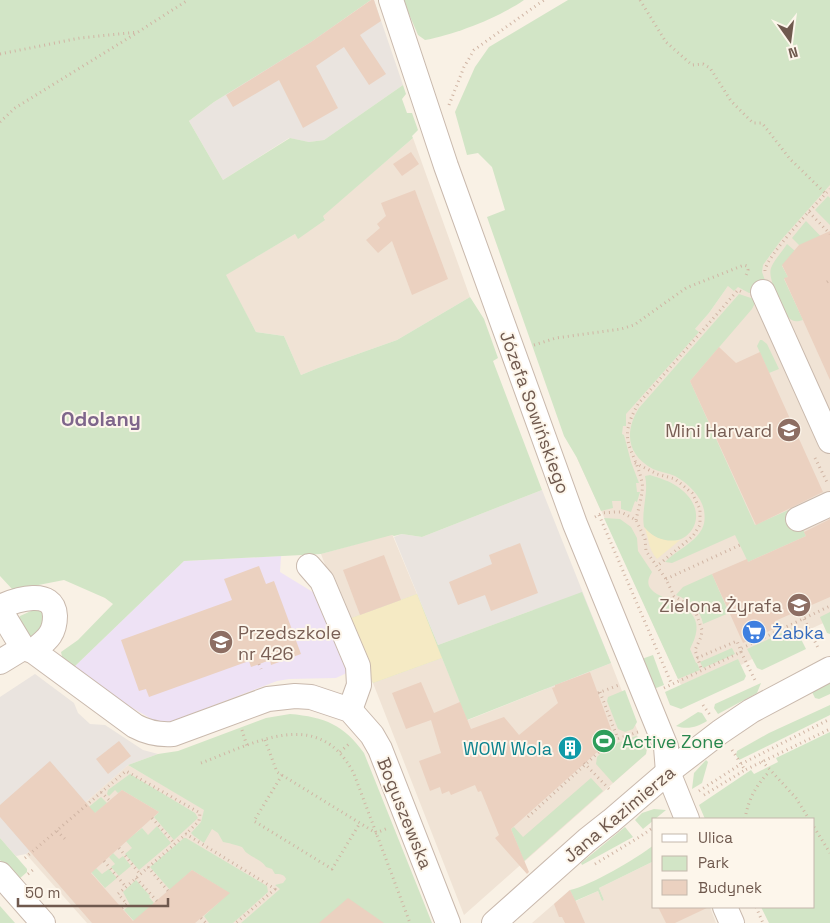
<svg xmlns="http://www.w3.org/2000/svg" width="830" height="923" viewBox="0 0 830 923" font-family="'Space Grotesk',sans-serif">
	<rect width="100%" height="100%" fill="#f9f1e5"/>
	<g fill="#f0e3d5">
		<path d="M413 138 470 297 397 340 318 368 301 375 284 336 256 332 225 275 295 234 298 238 325 219 322 216Z"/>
		<path d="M830 166V620L793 637 741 665 738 660 681 685 577 458 642 389 709 313 728 286Z"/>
		<path d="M392 534 417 594 346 620 321 554Z"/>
		<path d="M442 658 468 720 611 663 638 732 637 736 644 740 647 748 646 754 464 915 373 683Z"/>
		<path d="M128 765 247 834 384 923H87L26 854Z"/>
		<path d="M654 861V907H710L716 923H532L570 890 576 901 598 891 602 901 604 900 599 888Z"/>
	</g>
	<g fill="#eae4df">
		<path d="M374 0 403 85 324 140 309 142 289 138 223 180 189 121 214 102Z"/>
		<path d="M542 490 611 663 546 689 533 610 438 645 394 537 402 534 422 537Z"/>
		<path d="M35 674 74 703 78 713 90 724 105 725 143 750 158 754 128 765 26 854 16 856 0 838V697Z"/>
	</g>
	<path fill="#eee2f5" d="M281 556 280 572 316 594 353 670 336 678 289 679 277 681 162 725 103 691 73 668 184 561Z"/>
	<g fill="#d2e5c6">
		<path d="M0 0H371L311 42 214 102 189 121 223 180 290 138 309 142 324 140 403 85 406 94 402 99 407 113H412L418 130 412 136 413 138 323 216 325 220 298 239 295 234 226 275 256 332 284 336 301 375 318 368 397 340 470 297 484 319 498 358 493 361 542 490 422 537 402 534 394 536 392 535 321 554 184 561 73 668 63 661 61 652 78 640 113 604 105 598 64 580 13 590 0 576Z"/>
		<path d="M403 0H524C500 17 454 35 425 40L418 35Z"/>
		<path d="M568 0H830V185L782 239 763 265 762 272 766 283 755 293H749L738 287 734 291 728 286 709 313 695 329 699 332 626 414V426H623L622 434 624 435 631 462 639 483H636L637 492H640L637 502 635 501 631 512 621 509V501H612L613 508 601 511 577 458 564 436 487 217 505 210 492 167 478 153 467 155 455 112 475 67 489 47Z"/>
		<path d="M828 196 830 198V225L815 210Z"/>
		<path d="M806 221 830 246 799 245 792 238Z"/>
		<path d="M787 244 795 251 782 266 788 277 784 279 803 320C796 322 793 322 788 317 783 307 767 279 771 268 774 260 782 252 787 244Z"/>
		<path d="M739 294 754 299 755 303 752 309 690 381 755 525 793 508 806 536 748 562 735 535 672 563 665 562C676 550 694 544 702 529 705 523 705 517 704 510 701 496 688 483 675 476 668 473 660 472 653 469 627 455 624 432 639 408Z"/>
		<path d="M760 340H762L767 344 779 369 769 373 757 346Z"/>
		<path d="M650 475C659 478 670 481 678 487 722 518 676 565 644 527 641 510 649 493 645 476Z"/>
		<path d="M604 518 620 519 631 527 637 538 638 551 652 572C629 607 722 592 690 649L696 663H697L700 670 678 679Z"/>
		<path d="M712 574 729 613 703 624C701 610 689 600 676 595L683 587Z"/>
		<path d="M582 592 611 663 467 720 442 658 373 683 346 620 417 594 438 645Z"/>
		<path d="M31 611H42L48 616 41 632 29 637 17 621 20 616Z"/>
		<path d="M830 612V634L827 633 820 617Z"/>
		<path d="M795 627 806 649 762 670 757 668 747 649Z"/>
		<path d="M732 648 735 654 703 668 700 662Z"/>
		<path d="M653 655 664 685 651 690 639 660Z"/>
		<path d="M738 659 746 676 744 680 681 709 670 705 665 692Z"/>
		<path d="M830 682V694L819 699 815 698 812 692Z"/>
		<path d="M761 683 757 693 718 714 714 708 715 704Z"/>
		<path d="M625 690 637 722 633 729 625 732 618 729 607 701 608 697Z"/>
		<path d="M830 705V715L739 760 736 755 737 751 769 733Z"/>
		<path d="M698 712 702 713 707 721C697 727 688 730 676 726Z"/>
		<path d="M290 714C325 717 344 725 364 753L432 923H241L280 889 275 885 283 883 286 879C284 874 280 874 275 874L272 869 266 867C262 860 253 858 247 853 245 852 244 849 242 847 239 846 226 842 223 842L218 833 212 829 204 843 194 836 191 833 201 822 204 810 128 765 158 754 178 751 266 718Z"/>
		<path d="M830 732V923H769L761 907H814V819H705L699 805 751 770 754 774 778 762 776 758Z"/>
		<path d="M636 736 644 740 647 748 646 754 613 783 596 764 597 757 607 747Z"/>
		<path d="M706 760 708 762 702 783 692 789 694 773Z"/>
		<path d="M130 774 195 813 198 818 174 840 154 817 159 812 122 790 118 793 115 790 109 796 107 794 108 790Z"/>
		<path d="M591 778 603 791 524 861 511 829 514 827 523 837Z"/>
		<path d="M101 797 107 803 67 837 63 828Z"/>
		<path d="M654 809 666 810 643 829 635 820 642 813Z"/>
		<path d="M157 826 171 843 139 870 125 854 132 848 126 841 142 828 148 835Z"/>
		<path d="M625 827 633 837 582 865 581 863Z"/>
		<path d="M0 838 27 869V872L18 880 0 860Z"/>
		<path d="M184 838H186L267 886 268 892 233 923H209L204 916 229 893 192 870 170 890 150 867Z"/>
		<path d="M654 845V861L599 888 604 900 602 901 598 891 575 901 570 890C590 886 637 858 654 845Z"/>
		<path d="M113 853 119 859 123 856 131 866 119 876 111 867 115 864 109 857Z"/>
		<path d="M96 868 102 874 109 869 117 878 105 888 91 872Z"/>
		<path d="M136 880 150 896 149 897 154 903 134 921 124 910 130 905 123 892Z"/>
		<path d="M0 906 15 923H0Z"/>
	</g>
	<g fill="#f5eac4">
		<path d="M644 527C654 539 665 542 680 540L657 559C647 547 650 539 644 527Z"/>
		<path d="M417 594 442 658 373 683 346 620Z"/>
	</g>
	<g fill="#ebd1c0">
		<path d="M371 0H374L381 21 360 35 386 74 369 85 344 47 316 66 338 108 303 128 279 80 233 107 226 95 311 42Z"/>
		<path d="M411 152 419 164 402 176 393 164Z"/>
		<path d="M415 190 448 279 412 295 392 241 378 253 366 240 380 228 377 224 386 216 381 203Z"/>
		<path d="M830 231V380L784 278 788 277 782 265 799 245Z"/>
		<path d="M719 347 736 363 760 352 823 492 756 525 690 381Z"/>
		<path d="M830 519V597L775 621 778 627 743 643 712 574 747 559 748 562 806 536 804 532Z"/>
		<path d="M520 543 538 593 491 611 485 595 458 605 449 582 492 564 489 555Z"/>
		<path d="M384 555 401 600 360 615 343 570Z"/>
		<path d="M259 566 266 584 274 581 301 654 271 665 270 660 251 667 249 661 149 697 146 689 139 691 121 640 232 600 224 579Z"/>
		<path d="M590 672 614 737 511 829 529 872 527 874 495 838 499 835 481 791 478 792 475 785 451 795 449 791 442 794 440 787 430 791 419 761 441 753 431 720 406 729 392 693 421 682 434 713 460 702 471 729 504 717 519 735 558 703 552 688 555 687V685Z"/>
		<path d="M119 741 131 756 108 774 96 759Z"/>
		<path d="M50 761 95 813 122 790 159 812 91 873 133 921 192 870 230 893 195 923H92L0 817V805Z"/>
		<path d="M570 890 575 900 585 923H565L562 917H559L554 904Z"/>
		<path d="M348 898 384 923H319Z"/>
		<path d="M658 907H709L675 923H666Z"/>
	</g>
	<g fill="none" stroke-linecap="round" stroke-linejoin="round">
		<g stroke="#c9b9ad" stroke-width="26">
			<g id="minor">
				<path d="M391 0 446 166 575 524 666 747 668 772 687 819"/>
				<path d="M763 292 830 441"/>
				<path d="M798 519 830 504"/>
				<path d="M309 566 322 581 358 666 359 685 350 710"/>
				<path d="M0 607C15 600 54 587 55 616 55 622 54 629 50 635 46 641 39 646 33 651"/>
				<path d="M0 610 23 648 33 651 135 726C148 733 159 735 173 734L268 699 295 696 311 697 350 710 372 735 380 749 448 923"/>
				<path d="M0 662 23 648"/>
				<path d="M0 874 43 923"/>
				<path d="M725 907 732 923"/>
				<path d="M494 923 587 840 611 821 668 772 720 732 751 711 830 669"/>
			</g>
		</g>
		<g stroke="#d0b5a4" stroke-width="3" stroke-dasharray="1 4" stroke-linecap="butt">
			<path d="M640 0 666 42 692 65 703 64 710 68 731 101 753 123H762L790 159 826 194"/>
			<path d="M0 54 80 38 138 32 188 0"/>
			<path d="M449 105 464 67 474 50 544 0"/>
			<path d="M0 122 15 108 135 34"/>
			<path d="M809 212 830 234"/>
			<path d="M765 271C765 257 818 202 830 189"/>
			<path d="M827 282 830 280"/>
			<path d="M534 345 556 338 621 329 634 325 686 288 744 265 747 266 748 270 745 278"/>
			<path d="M815 458 828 484"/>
			<path d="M635 463 657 474 675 479 692 493 700 509V525L693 536 657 566"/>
			<path d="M599 515 672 685"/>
			<path d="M595 517 602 513 615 512H621L636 520 645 539 646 551 666 579 674 596 690 606 696 613 702 630 701 637 695 650 702 671"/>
			<path d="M636 520C638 510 644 491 642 482 634 446 616 443 638 404L738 290 742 292"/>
			<path d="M666 579 740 545"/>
			<path d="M804 619 819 650"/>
			<path d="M741 652 755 680"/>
			<path d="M697 658 737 641 740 649"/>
			<path d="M259 664 261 669"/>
			<path d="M664 688 741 652 740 649 830 606"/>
			<path d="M600 692 618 739"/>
			<path d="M598 693 619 685"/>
			<path d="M703 705 710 715"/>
			<path d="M242 730 247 746"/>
			<path d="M265 740 277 772 376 833 388 828"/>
			<path d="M732 750 745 770 830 729"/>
			<path d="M340 752 350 743"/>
			<path d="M762 761 796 798 809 819"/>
			<path d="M201 763C255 743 319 705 354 774L410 923"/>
			<path d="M584 763 611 791"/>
			<path d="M282 775 254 821 332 869 360 823"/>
			<path d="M699 791 741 764 830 719"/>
			<path d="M101 792 109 800"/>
			<path d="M704 795 745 770"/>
			<path d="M528 817 611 741 638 732"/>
			<path d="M152 818 175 844"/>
			<path d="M745 819C748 800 756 785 770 771"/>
			<path d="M814 827 830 853"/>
			<path d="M57 831 65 839"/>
			<path d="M119 848 140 874"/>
			<path d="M25 858 126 771 200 813 199 821 186 834"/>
			<path d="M104 861 126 887"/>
			<path d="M595 864 641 836 654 827"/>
			<path d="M148 867 168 891"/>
			<path d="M28 874 34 869"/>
			<path d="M136 878 157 901"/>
			<path d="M756 907 763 923"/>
			<path d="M122 908 127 904 118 894 186 834 275 889 236 923"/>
			<path d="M201 918 206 923"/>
		</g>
		<use href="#minor" stroke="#fff" stroke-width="24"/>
	</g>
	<defs>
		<g id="school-disc" transform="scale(1.25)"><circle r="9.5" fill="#8d6e63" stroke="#fdf6eb"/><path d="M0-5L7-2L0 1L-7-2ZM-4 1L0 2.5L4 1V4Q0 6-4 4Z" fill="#fff"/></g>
		<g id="supermarket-disc" transform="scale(1.25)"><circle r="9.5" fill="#3f7fe0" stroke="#fdf6eb"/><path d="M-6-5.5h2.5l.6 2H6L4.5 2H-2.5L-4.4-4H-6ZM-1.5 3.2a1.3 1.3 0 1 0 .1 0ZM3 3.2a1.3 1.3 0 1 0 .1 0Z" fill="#fff"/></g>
		<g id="stadium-disc" transform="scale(1.25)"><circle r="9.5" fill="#2e9e5b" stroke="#fdf6eb"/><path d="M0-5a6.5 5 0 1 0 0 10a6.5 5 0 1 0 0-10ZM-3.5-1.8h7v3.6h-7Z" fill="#fff"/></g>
		<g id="building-disc" transform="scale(1.25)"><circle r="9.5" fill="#0f9aa8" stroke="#fdf6eb"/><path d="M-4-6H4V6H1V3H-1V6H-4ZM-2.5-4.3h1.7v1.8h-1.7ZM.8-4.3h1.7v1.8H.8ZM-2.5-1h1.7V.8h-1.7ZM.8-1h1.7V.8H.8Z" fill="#fff"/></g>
	</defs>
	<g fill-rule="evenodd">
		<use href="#school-disc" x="789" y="430"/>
		<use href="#school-disc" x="799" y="605"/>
		<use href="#supermarket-disc" x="754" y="632"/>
		<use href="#school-disc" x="221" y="642"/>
		<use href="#stadium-disc" x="604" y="741"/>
		<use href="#building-disc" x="570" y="748"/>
	</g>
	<g text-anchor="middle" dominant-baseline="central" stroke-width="4" stroke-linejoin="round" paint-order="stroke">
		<g font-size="18" fill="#6f594e" stroke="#fdf6eb">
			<text transform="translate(535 412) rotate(70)">Józefa Sowińskiego</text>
			<text transform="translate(405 813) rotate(68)">Boguszewska</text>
			<text transform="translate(619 814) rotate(-40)">Jana Kazimierza</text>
		</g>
		<g font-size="18" fill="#785e54" stroke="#fdf6eb" text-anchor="end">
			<text x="772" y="430">Mini Harvard</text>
			<text x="782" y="605">Zielona Żyrafa</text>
			<text x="238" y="632" text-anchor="start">Przedszkole<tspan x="238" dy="21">nr 426</tspan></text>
		</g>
		<g font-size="18" fill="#366cbe" stroke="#fdf6eb" text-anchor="start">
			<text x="772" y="632">Żabka</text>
		</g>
		<g font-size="18" fill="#27864d" stroke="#fdf6eb" text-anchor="start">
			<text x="622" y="741">Active Zone</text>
		</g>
		<g font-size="18" fill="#0d838f" stroke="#fdf6eb" text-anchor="end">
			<text x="552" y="748">WOW Wola</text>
		</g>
		<g font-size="20" font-weight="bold" fill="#7e668b" stroke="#fdf6eb">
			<text x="101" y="419">Odolany</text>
		</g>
	</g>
	<rect x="652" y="818" width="162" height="90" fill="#fdf6eb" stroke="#c4b7ac"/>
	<rect x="662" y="834" width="25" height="8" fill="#ffffff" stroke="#c4b7ac"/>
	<text x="698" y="843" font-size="15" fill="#6f594e">Ulica</text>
	<rect x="662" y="856" width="25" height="15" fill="#d2e5c6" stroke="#c4b7ac"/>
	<text x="698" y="868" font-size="15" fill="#6f594e">Park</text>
	<rect x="662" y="880" width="25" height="15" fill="#ebd1c0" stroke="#c4b7ac"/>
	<text x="698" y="893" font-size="15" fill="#6f594e">Budynek</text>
	<g transform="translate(790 40) rotate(166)" stroke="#fdf6eb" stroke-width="4" paint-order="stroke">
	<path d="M0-4L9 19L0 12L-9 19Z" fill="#6f594e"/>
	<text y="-8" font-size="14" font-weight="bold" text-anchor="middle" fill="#6f594e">N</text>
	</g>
	<path d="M18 898v8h150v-8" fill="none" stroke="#6f594e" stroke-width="2.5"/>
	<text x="25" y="898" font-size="15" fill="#6f594e" stroke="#fdf6eb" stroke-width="4" paint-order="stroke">50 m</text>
</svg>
